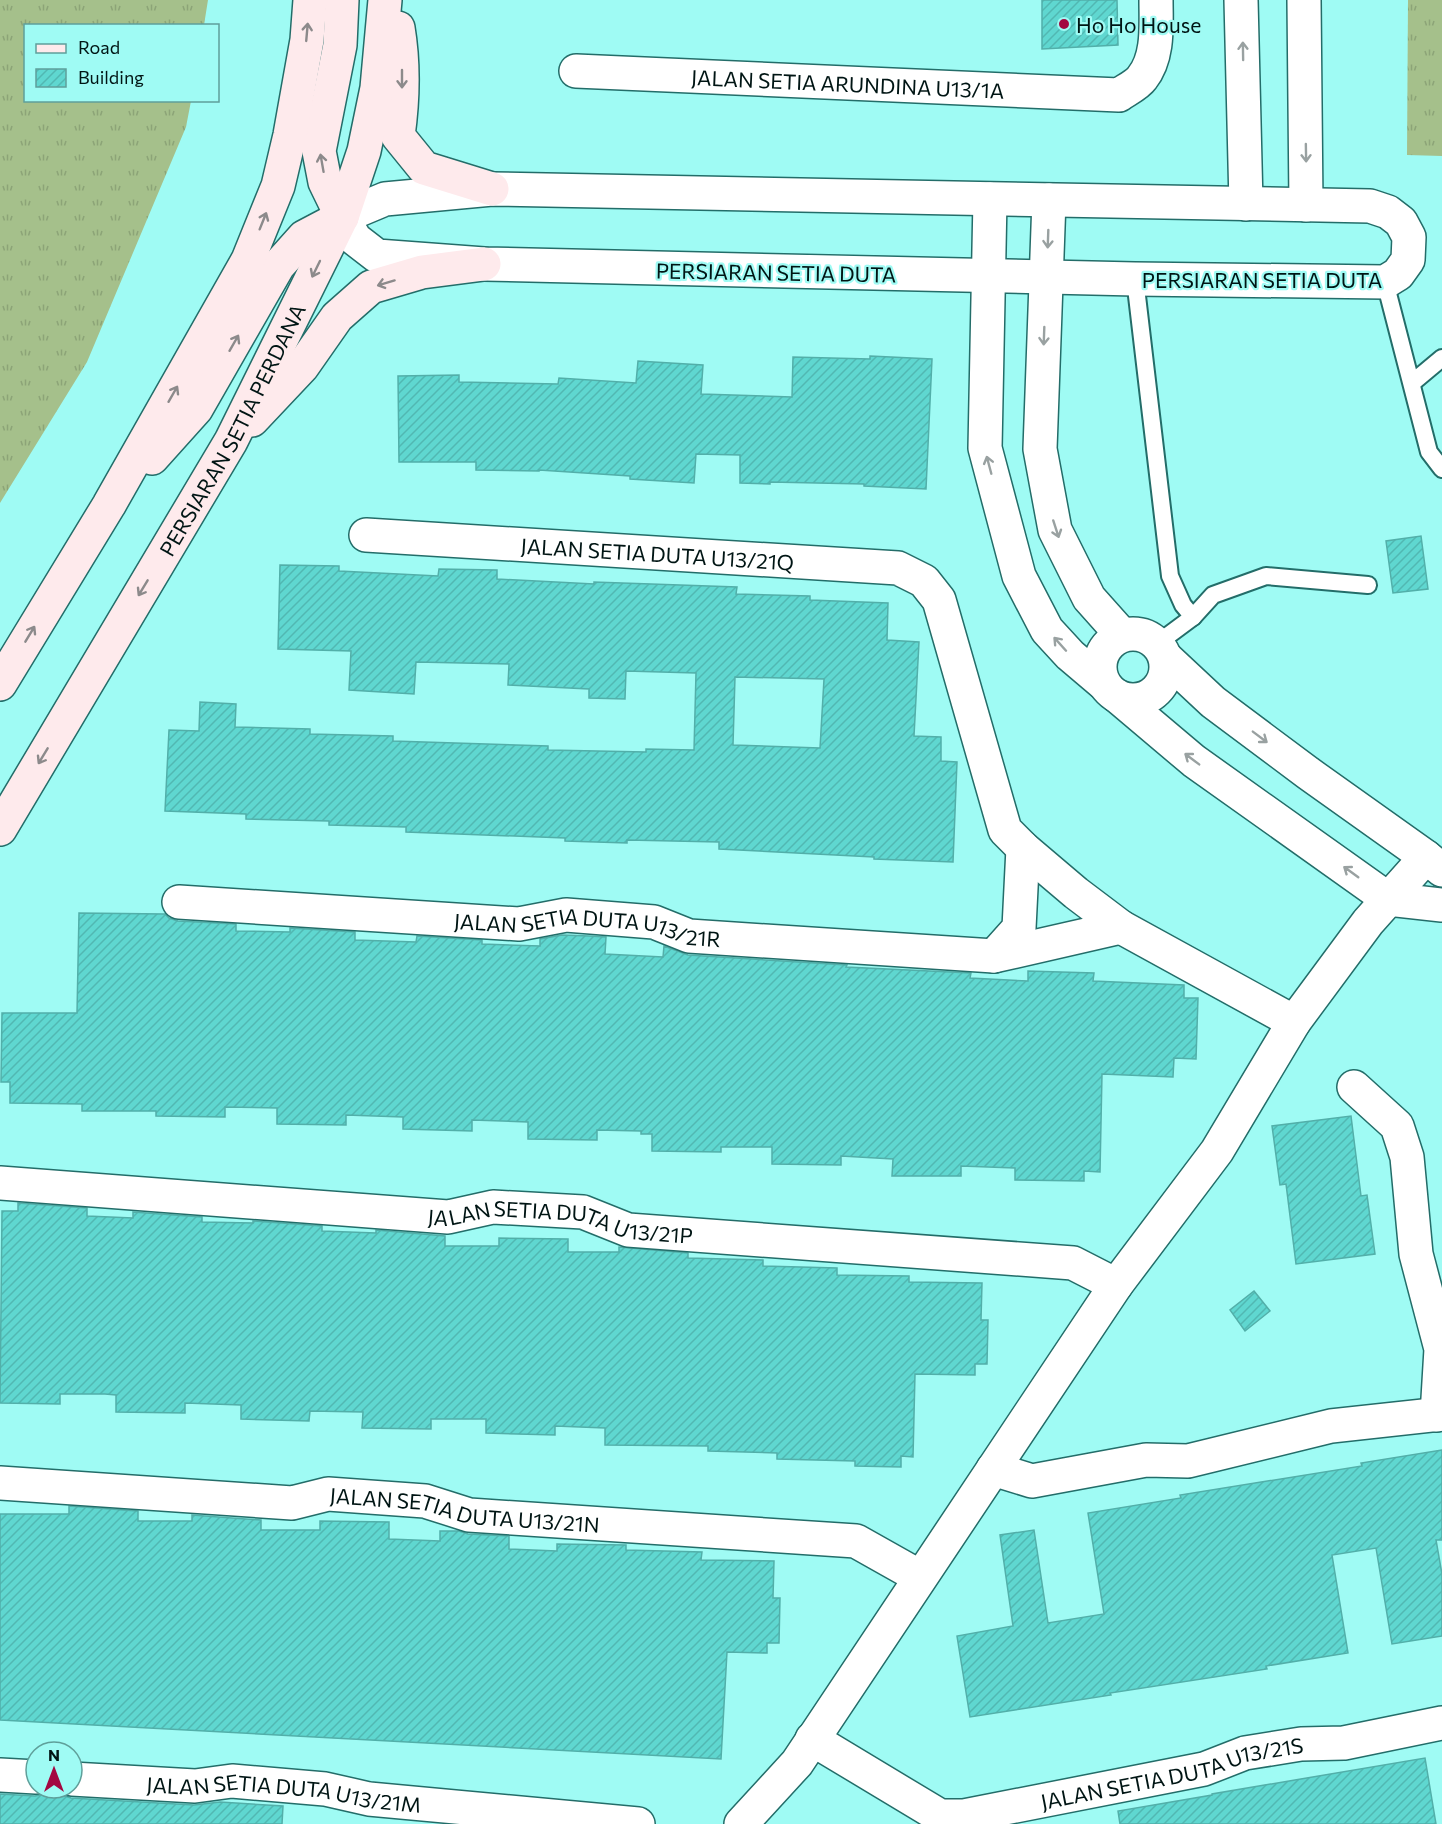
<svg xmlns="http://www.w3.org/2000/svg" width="1442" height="1824" viewBox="0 0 1442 1824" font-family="Commissioner,sans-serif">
	<defs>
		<pattern id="grass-tufts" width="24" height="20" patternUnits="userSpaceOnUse" patternTransform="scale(1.5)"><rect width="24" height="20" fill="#a5c08b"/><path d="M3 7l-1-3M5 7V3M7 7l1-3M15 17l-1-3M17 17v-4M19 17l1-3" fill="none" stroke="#8ca477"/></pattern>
		<pattern id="building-hatch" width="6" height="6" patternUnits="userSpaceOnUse" patternTransform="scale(1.5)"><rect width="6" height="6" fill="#5fd7d0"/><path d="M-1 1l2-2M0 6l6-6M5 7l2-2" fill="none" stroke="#51b8b2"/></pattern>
	</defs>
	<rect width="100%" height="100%" fill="#9ffbf4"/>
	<g fill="url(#grass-tufts)">
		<path d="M0 0H208L204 25 26 26V100L191 101 186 127 87 362 0 503Z"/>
		<path d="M1408 0H1442V156L1407 155Z"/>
	</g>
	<g fill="url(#building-hatch)" stroke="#52afa9" stroke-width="1.5" fill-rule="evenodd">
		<path d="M1042 0H1117L1118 45 1042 49Z"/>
		<path d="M870 356 932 359 926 489 864 486V484L770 482V484L740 483V455L696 454 694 483 630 479V476L539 470V471L476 470V462H399L398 376 459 375V382L558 384 559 378 636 383 638 361 703 365 701 394 792 397 793 357 870 359Z"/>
		<path d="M1421 536 1428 589 1393 593 1386 541Z"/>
		<path d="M280 565 339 566V571L438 576 439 569 497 570V579L594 584V582L737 587 736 594 810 596V600L888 603 887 640 919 642 914 736 941 737V761L957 762 953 862 874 859V857L719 849V842L627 840V843L565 841V838L406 832V827L329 825V821L246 819V814L165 811 169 730 199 731 200 702 236 704 235 727 310 729V734L393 736V741L548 746V750L646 752V749L694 750 696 673 626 671 625 699 589 698V689L508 685 509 664 416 662 414 694 349 690 351 651 278 649ZM735 677 824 679 820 748 733 745Z"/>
		<path d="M79 913 165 914 169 918 178 921 236 924V931L290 932V928L355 932V940L416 942 417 936 482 940V944L540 946V939L562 935 589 936 606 937 605 954 663 957 664 946 688 955 847 965 846 967 971 973 970 978 1028 981V971L1094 973 1093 981 1184 985V998H1198L1196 1059 1174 1058 1173 1077 1102 1074 1100 1172 1084 1171V1181L1015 1180V1168L961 1166V1176H892L893 1159 841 1156V1165L772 1164V1147H721V1152L652 1151V1134H641V1131L597 1130V1140L528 1139V1122L472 1120V1131L403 1129V1117L346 1115V1125L277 1124V1108L225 1107V1117L156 1116V1111H82V1104L10 1103V1082H1L2 1013H77Z"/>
		<path d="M1351 1116 1361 1196 1367 1195 1375 1254 1296 1264 1286 1184 1280 1185 1272 1126Z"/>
		<path d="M18 1203 87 1208V1216L133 1218V1212L202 1217V1222L253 1223V1221L322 1226V1231L376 1233V1230L445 1236V1246H499V1238L568 1239V1252H619V1247L688 1253V1258L763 1260V1266L837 1268V1275L909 1276V1282L982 1283 981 1320H988L987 1364H975V1375L915 1374 913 1457 901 1456V1467L855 1466V1461L777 1459V1453L708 1451V1446L605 1445V1428L555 1426V1435L486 1433V1419H431V1429L362 1428 363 1412 310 1411 309 1421 241 1419V1405L185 1403V1413L116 1412V1395L105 1394H60V1404L0 1403 2 1211H18Z"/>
		<path d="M1254 1291 1270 1311 1245 1331 1230 1310Z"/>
		<path d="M1442 1450V1540H1436L1442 1574V1636L1392 1644 1376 1548 1332 1555 1348 1653 1266 1666 1267 1669 1110 1693 1111 1695 970 1717 957 1636 1013 1626 1000 1535 1034 1530 1048 1623 1104 1614 1088 1513 1181 1498 1180 1495 1362 1466 1361 1463Z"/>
		<path d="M69 1506 138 1511V1521H192V1515L261 1520V1530H320V1521L389 1522V1539L440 1541V1531H459L468 1534 509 1536V1549L557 1551V1544L626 1545V1550L702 1552 701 1560 774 1561 773 1598H780L779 1643H767V1653L727 1652 721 1759 0 1720V1514H69Z"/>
		<path d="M1425 1758 1436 1824H1120L1118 1811 1212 1795V1794Z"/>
		<path d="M48 1791H59L62 1795 71 1798 194 1805 220 1802 283 1806 282 1824H0V1794L35 1796 44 1794Z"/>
	</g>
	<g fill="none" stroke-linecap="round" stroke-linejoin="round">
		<g stroke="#236d69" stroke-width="20">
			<g id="lane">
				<path d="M1135 279 1170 576 1183 605 1193 617"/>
				<path d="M1385 282 1429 452 1442 469"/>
				<path d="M1412 383 1442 358"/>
				<path d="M1158 643 1193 617 1213 595 1266 576 1368 585"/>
			</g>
		</g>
		<g stroke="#236d69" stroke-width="36">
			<g id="street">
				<path d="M1241 0 1246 204"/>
				<path d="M1304 0 1306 205"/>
				<path id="s1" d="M576 71 1119 95C1126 90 1137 85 1142 78 1159 57 1156 25 1156 0"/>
				<path d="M492 189 1370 206 1388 212 1401 222 1409 237 1408 260 1398 274 1385 282 1135 279 484 264 377 256 355 239 342 217 385 199Z"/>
				<path d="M990 199 985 448 1019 576 1047 630 1070 655 1103 683"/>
				<path d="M1049 200 1040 449 1055 530 1089 598 1122 635"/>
				<path id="s2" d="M366 535 898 568 924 581 939 600 1005 830 1023 848 1076 893 1121 927 1294 1022"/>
				<circle cx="1133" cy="667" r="33"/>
				<path d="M1167 659 1213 702 1308 773 1426 857 1442 870"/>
				<path d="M1117 696 1194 761 1388 899 1442 905"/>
				<path id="s3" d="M179 902 519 924 566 915 654 922 689 936 994 956 1121 927"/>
				<path d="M994 956 1019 928 1023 848"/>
				<path d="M1354 1087 1397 1126 1407 1157 1416 1254 1441 1349 1437 1415"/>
				<path id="s4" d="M0 1183 448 1217 493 1207 583 1212 628 1230 1073 1263 1116 1285"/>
				<path d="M993 1469 1032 1481 1146 1460 1188 1461 1331 1426 1442 1414"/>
				<path id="s5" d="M0 1483 292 1503 328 1494 425 1501 469 1515 856 1541 920 1577"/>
				<path id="s6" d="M812 1739 940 1816H964L1204 1769 1245 1753 1301 1744 1344 1743 1442 1723"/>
				<path d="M0 1775 36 1777"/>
				<path id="s7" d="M72 1779 195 1786 232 1781 325 1789 369 1799 638 1824"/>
				<path d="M741 1824 797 1763 1116 1285 1217 1151 1294 1022 1368 922 1426 857"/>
			</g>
		</g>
		<g stroke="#236d69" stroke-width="36">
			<g id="secondary">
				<path d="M342 0 340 45 319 151 325 182 342 217"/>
				<path d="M398 28C404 64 403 100 398 136L424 168 492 189"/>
				<path d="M252 420 302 367 337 317 371 287 422 272 484 264"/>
				<path d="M152 458 196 409 278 266 304 237 342 217"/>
				<path d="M0 684 109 505 248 260 278 186 290 135 307 40 310 0"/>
				<path id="s8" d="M0 829 231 441 342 217 364 151 377 88 385 0"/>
			</g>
		</g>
		<use href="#lane" stroke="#fff" stroke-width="16"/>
		<use href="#street" stroke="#fff" stroke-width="33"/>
		<use href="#secondary" stroke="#feeaec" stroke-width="33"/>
	</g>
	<defs><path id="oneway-shaft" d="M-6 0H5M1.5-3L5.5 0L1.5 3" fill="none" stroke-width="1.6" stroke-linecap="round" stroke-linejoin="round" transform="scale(1.5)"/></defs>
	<g stroke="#8c8a8b">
		<use href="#oneway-shaft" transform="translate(307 32) rotate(-85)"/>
		<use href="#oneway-shaft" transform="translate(402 79) rotate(90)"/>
		<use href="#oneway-shaft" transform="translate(322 163) rotate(-100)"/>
		<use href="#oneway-shaft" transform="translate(263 221) rotate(-68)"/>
		<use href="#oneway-shaft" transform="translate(316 269) rotate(116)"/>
		<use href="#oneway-shaft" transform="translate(386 283) rotate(163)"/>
		<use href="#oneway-shaft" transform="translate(234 343) rotate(-60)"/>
		<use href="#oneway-shaft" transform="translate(173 394) rotate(-60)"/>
		<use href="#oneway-shaft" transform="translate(143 588) rotate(121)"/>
		<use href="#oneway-shaft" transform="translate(30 634) rotate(-59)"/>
		<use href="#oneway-shaft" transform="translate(43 756) rotate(121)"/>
	</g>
	<g stroke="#99a1a1">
		<use href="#oneway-shaft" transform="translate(1243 51) rotate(-91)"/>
		<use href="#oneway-shaft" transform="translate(1306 153) rotate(89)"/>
		<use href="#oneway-shaft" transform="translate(1048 239) rotate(92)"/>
		<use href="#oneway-shaft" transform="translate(1044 336) rotate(92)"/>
		<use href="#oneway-shaft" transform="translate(989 465) rotate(-105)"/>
		<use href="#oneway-shaft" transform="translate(1056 529) rotate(72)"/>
		<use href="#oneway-shaft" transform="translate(1060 644) rotate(-132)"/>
		<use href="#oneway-shaft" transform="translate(1260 737) rotate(37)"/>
		<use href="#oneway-shaft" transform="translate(1192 759) rotate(-143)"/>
		<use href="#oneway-shaft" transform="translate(1351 872) rotate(-144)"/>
	</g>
	<circle fill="#a30741" stroke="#9ffbf4" stroke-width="2" cx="1064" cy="24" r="6"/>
	<g text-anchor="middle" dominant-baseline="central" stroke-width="4.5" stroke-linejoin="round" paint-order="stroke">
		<g font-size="21" fill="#001514" stroke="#9ffbf4" text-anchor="start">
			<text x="1076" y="24">Ho Ho House</text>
		</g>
		<g font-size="21" fill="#001514" stroke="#9ffbf4">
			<text stroke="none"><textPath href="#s1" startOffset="272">JALAN SETIA ARUNDINA U13/1A</textPath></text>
			<text transform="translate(776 272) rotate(1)">PERSIARAN SETIA DUTA</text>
			<text x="1262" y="279">PERSIARAN SETIA DUTA</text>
			<text stroke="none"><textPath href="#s8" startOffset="462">PERSIARAN SETIA PERDANA</textPath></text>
			<text stroke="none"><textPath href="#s2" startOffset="292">JALAN SETIA DUTA U13/21Q</textPath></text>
			<text stroke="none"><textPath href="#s3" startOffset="411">JALAN SETIA DUTA U13/21R</textPath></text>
			<text stroke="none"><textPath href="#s4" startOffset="564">JALAN SETIA DUTA U13/21P</textPath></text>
			<text stroke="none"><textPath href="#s5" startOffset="468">JALAN SETIA DUTA U13/21N</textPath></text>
			<text stroke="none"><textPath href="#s6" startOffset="386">JALAN SETIA DUTA U13/21S</textPath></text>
			<text stroke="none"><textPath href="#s7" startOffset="213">JALAN SETIA DUTA U13/21M</textPath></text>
		</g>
	</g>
	<rect x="24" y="24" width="195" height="78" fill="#9ffbf4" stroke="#5f9f9a" stroke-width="1.5"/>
	<rect x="36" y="44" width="30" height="9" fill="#feeaec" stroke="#5f9f9a" stroke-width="1.5"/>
	<text x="78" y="54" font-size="18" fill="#001514">Road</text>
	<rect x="36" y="69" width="30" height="18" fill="url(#building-hatch)" stroke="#5f9f9a" stroke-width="1.5"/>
	<text x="78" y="84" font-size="18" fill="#001514">Building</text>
	<g transform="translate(54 1770)"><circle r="28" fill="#9ffbf4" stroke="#5f9f9a" stroke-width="1.5"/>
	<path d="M0-4.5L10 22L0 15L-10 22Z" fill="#a30741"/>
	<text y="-9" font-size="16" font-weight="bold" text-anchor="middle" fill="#001514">N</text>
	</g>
</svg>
